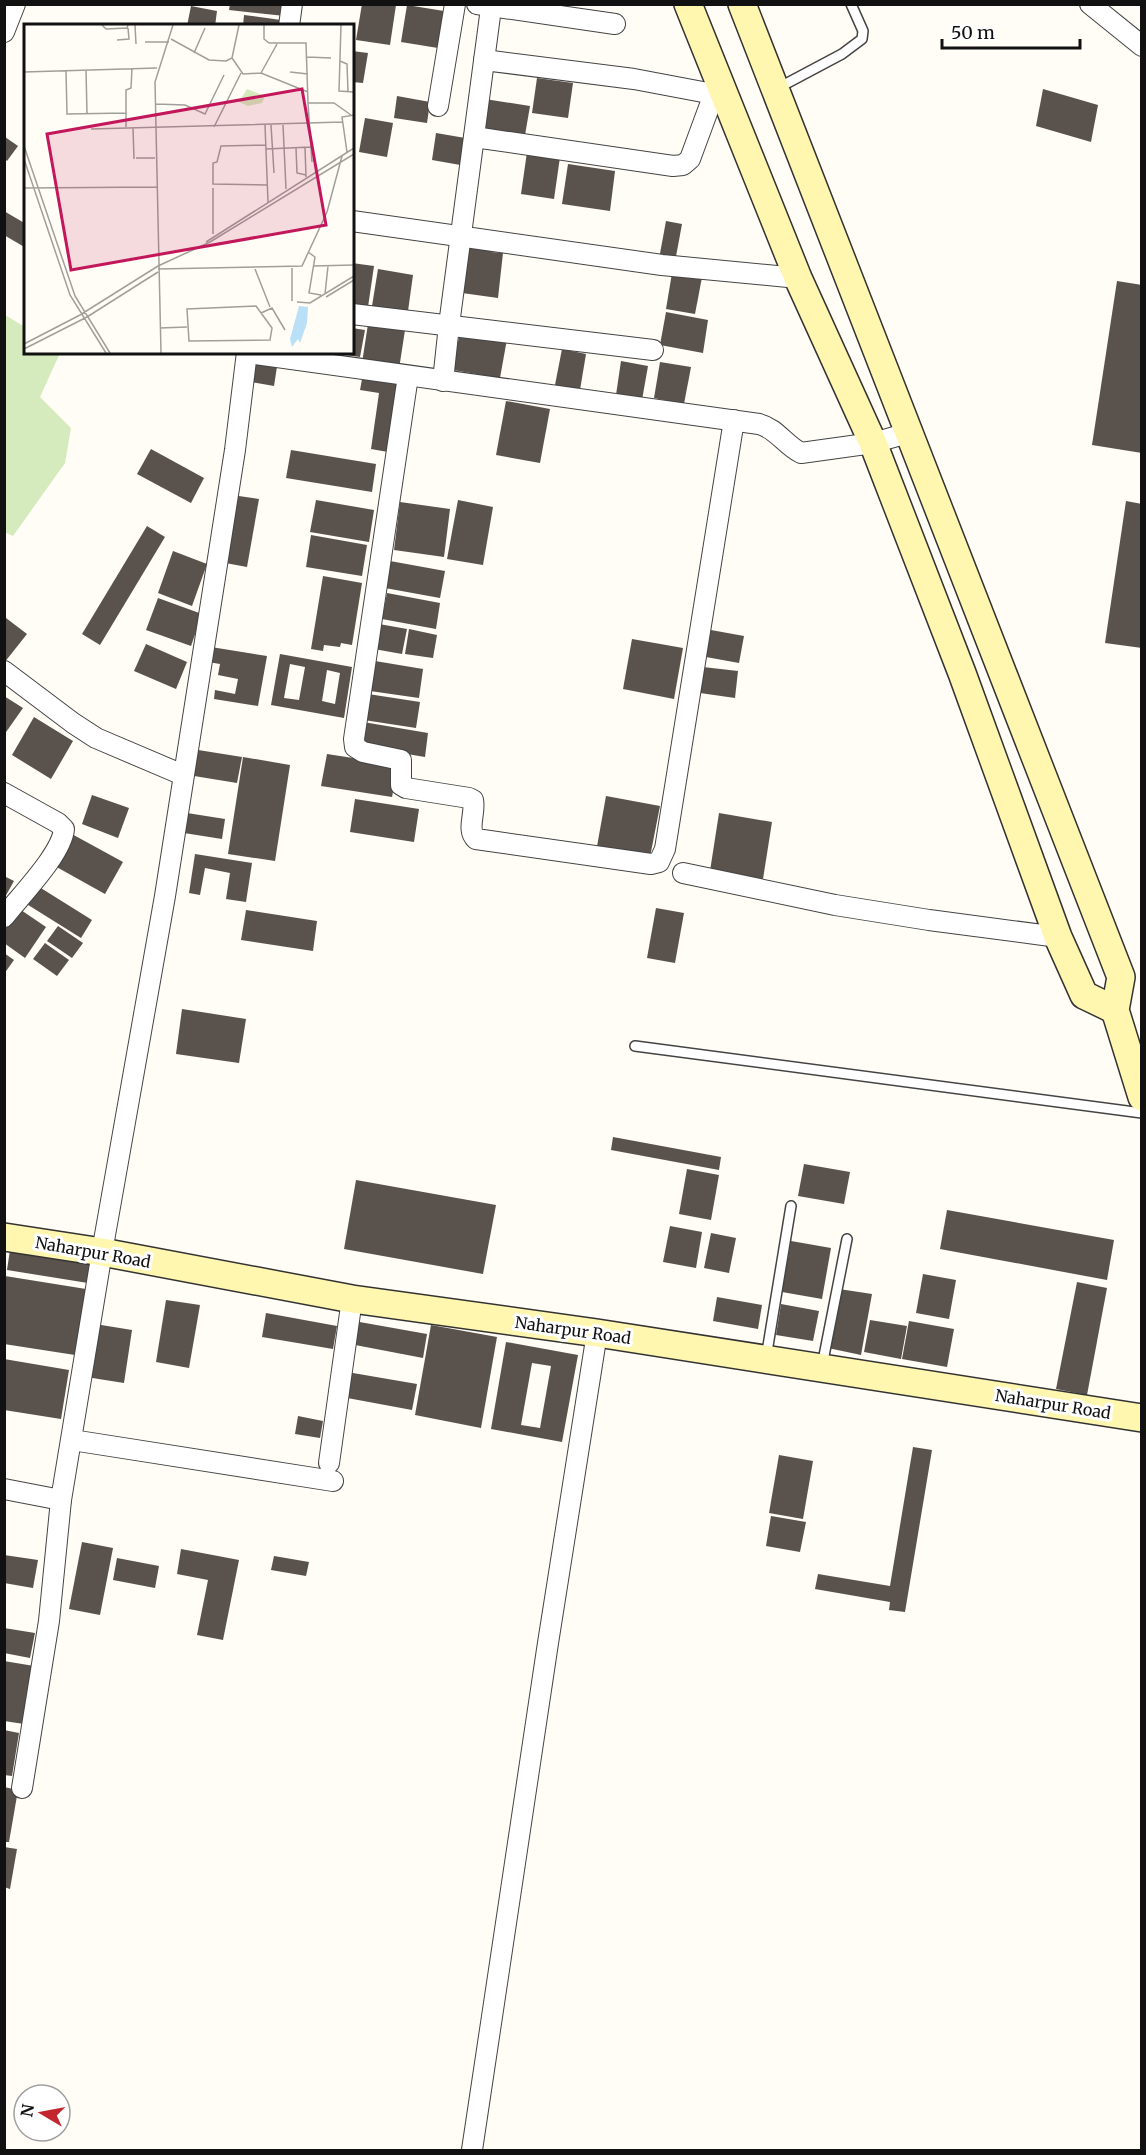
<svg xmlns="http://www.w3.org/2000/svg" width="1146" height="2155" viewBox="0 0 1146 2155" font-family="Merriweather,serif">
	<rect width="100%" height="100%" fill="#fffdf5"/>
	<path fill="#d5ebbd" d="M5 315 25 327 26 352 60 353 40 397 71 428 65 463 13 536 4 532Z"/>
	<g fill="#5a524d" fill-rule="evenodd">
		<path d="M230 4H286L285 16 229 10Z"/>
		<path d="M362 4 396 5 390 45 356 40Z"/>
		<path d="M407 5 444 11 438 48 401 42Z"/>
		<path d="M191 6 217 11 215 26H187Z"/>
		<path d="M244 15 281 20 280 26H243Z"/>
		<path d="M352 51 368 53 363 83 352 82Z"/>
		<path d="M537 78 573 83 568 118 532 113Z"/>
		<path d="M1043 89 1098 105 1091 142 1036 126Z"/>
		<path d="M397 96 430 102 427 123 394 118Z"/>
		<path d="M485 99 530 106 524 141 479 133Z"/>
		<path d="M365 118 393 123 387 157 359 152Z"/>
		<path d="M436 133 471 139 466 166 432 160Z"/>
		<path d="M5 137 18 146 7 161 5 159Z"/>
		<path d="M527 152 560 157 554 199 521 194Z"/>
		<path d="M568 164 615 171 610 211 562 204Z"/>
		<path d="M4 211 26 224V248L4 235Z"/>
		<path d="M666 221 682 224 675 262 659 259Z"/>
		<path d="M468 243 491 246V252L503 253 498 298 462 293Z"/>
		<path d="M352 263 374 266 368 307 352 304Z"/>
		<path d="M673 267 703 272 695 314 666 309Z"/>
		<path d="M378 269 413 275 408 311 372 306Z"/>
		<path d="M1117 281 1142 285V453L1092 445Z"/>
		<path d="M666 312 708 320 703 353 660 345Z"/>
		<path d="M368 324 405 330 399 369 362 363Z"/>
		<path d="M352 328 365 330 360 357 339 354 352 352Z"/>
		<path d="M460 331 507 339 500 378 453 370Z"/>
		<path d="M562 349 586 354 580 390 555 385Z"/>
		<path d="M249 356 278 360 274 386 245 381Z"/>
		<path d="M621 361 648 366 642 400 616 395Z"/>
		<path d="M660 362 691 367 684 404 654 398Z"/>
		<path d="M363 374 399 379 388 452 371 449 379 393 360 390Z"/>
		<path d="M506 401 550 409 540 463 496 455Z"/>
		<path d="M151 449 204 478 191 503 137 474Z"/>
		<path d="M291 450 376 464 372 492 286 478Z"/>
		<path d="M232 495 259 499 247 567 220 562Z"/>
		<path d="M316 500 374 510 369 542 310 532Z"/>
		<path d="M458 500 493 507 483 565 447 559Z"/>
		<path d="M1126 501 1142 504V648L1105 643Z"/>
		<path d="M400 502 450 509 444 557 394 550Z"/>
		<path d="M147 526 165 537 100 645 82 634Z"/>
		<path d="M311 535 367 545 362 576 306 567Z"/>
		<path d="M173 551 207 564 192 606 158 593Z"/>
		<path d="M390 561 445 571 440 598 385 588Z"/>
		<path d="M323 576 362 583 352 645 341 643 340 647 324 645 323 651 311 649Z"/>
		<path d="M387 593 440 603 436 629 382 619Z"/>
		<path d="M158 598 202 614 191 646 146 630Z"/>
		<path d="M6 618 27 634 4 663V620Z"/>
		<path d="M379 624 407 629 402 654 374 649Z"/>
		<path d="M409 629 437 635 433 658 405 654Z"/>
		<path d="M711 630 744 636 739 663 706 657Z"/>
		<path d="M632 639 683 648 674 699 623 689Z"/>
		<path d="M146 644 187 662 176 689 134 671Z"/>
		<path d="M211 647 267 656 258 706 214 699 215 690 235 694 238 679 218 675 220 664 208 662Z"/>
		<path d="M280 654 352 667 344 718 271 705ZM290 664 305 667 299 700 284 698ZM327 670 340 673 335 704 322 701Z"/>
		<path d="M375 661 423 669 419 698 370 691Z"/>
		<path d="M703 667 738 671 735 698 700 693Z"/>
		<path d="M368 694 420 702 416 728 364 720Z"/>
		<path d="M4 696 23 708 4 735Z"/>
		<path d="M34 717 73 741 51 779 12 755Z"/>
		<path d="M363 722 428 733 425 757 359 746Z"/>
		<path d="M192 749 242 757 237 783 188 775Z"/>
		<path d="M327 754 398 765 392 797 321 786Z"/>
		<path d="M243 757 290 765 275 861 228 854Z"/>
		<path d="M92 795 129 808 118 838 82 824Z"/>
		<path d="M606 796 660 806 649 862 596 852Z"/>
		<path d="M355 799 419 809 414 842 350 832Z"/>
		<path d="M187 813 225 819 222 839 184 833Z"/>
		<path d="M719 813 772 822 763 879 710 871Z"/>
		<path d="M70 833 123 862 105 894 53 865Z"/>
		<path d="M195 854 252 863 246 902 226 899 230 873 205 868 200 895 189 893Z"/>
		<path d="M4 876 14 881 4 899Z"/>
		<path d="M36 885 92 920 81 938 25 903Z"/>
		<path d="M18 908 46 927 25 958 4 943V927Z"/>
		<path d="M656 908 684 913 675 963 647 958Z"/>
		<path d="M246 910 317 921 313 951 241 940Z"/>
		<path d="M58 926 83 943 72 958 47 941Z"/>
		<path d="M45 943 69 960 57 976 33 959Z"/>
		<path d="M4 953 14 960 4 974Z"/>
		<path d="M182 1009 246 1019 239 1063 176 1054Z"/>
		<path d="M613 1137 721 1157 719 1170 611 1150Z"/>
		<path d="M804 1164 850 1172 844 1204 798 1196Z"/>
		<path d="M687 1169 719 1175 711 1220 679 1214Z"/>
		<path d="M356 1180 496 1205 483 1274 344 1249Z"/>
		<path d="M947 1210 1114 1240 1107 1280 940 1249Z"/>
		<path d="M670 1226 702 1232 696 1268 663 1262Z"/>
		<path d="M711 1233 736 1238 729 1273 704 1268Z"/>
		<path d="M791 1241 831 1248 822 1299 782 1292Z"/>
		<path d="M10 1250 91 1263 88 1283 7 1270Z"/>
		<path d="M923 1274 956 1280 949 1319 916 1313Z"/>
		<path d="M5 1276 86 1289 75 1355 4 1344Z"/>
		<path d="M1077 1282 1107 1288 1087 1395 1056 1389Z"/>
		<path d="M839 1289 872 1294 861 1355 828 1348Z"/>
		<path d="M717 1297 762 1305 758 1329 713 1321Z"/>
		<path d="M166 1300 200 1305 189 1368 156 1362Z"/>
		<path d="M781 1304 819 1311 813 1341 776 1335Z"/>
		<path d="M266 1313 337 1326 333 1349 262 1337Z"/>
		<path d="M870 1320 907 1326 901 1359 864 1352Z"/>
		<path d="M354 1321 427 1334 423 1358 350 1344Z"/>
		<path d="M909 1321 954 1329 947 1367 902 1359Z"/>
		<path d="M95 1324 132 1330 124 1383 86 1377Z"/>
		<path d="M431 1325 497 1337 481 1428 415 1415Z"/>
		<path d="M506 1342 578 1355 562 1442 491 1429ZM532 1363 551 1366 540 1428 521 1425Z"/>
		<path d="M4 1359 69 1370 61 1419 4 1410Z"/>
		<path d="M347 1372 417 1384 412 1410 342 1397Z"/>
		<path d="M298 1416 323 1421 320 1438 295 1434Z"/>
		<path d="M913 1447 932 1450 905 1612 889 1610 890 1602 815 1589 818 1574 890 1586Z"/>
		<path d="M779 1455 813 1461 803 1519 769 1513Z"/>
		<path d="M771 1516 806 1522 800 1552 766 1546Z"/>
		<path d="M82 1542 113 1548 100 1615 69 1609Z"/>
		<path d="M181 1549 239 1560 223 1640 197 1635 208 1580 177 1574Z"/>
		<path d="M4 1555 38 1560 33 1588 4 1583Z"/>
		<path d="M274 1556 309 1562 306 1576 271 1570Z"/>
		<path d="M117 1558 159 1566 155 1588 113 1580Z"/>
		<path d="M4 1628 35 1633 30 1658 4 1653Z"/>
		<path d="M4 1661 34 1666 24 1724 4 1721Z"/>
		<path d="M4 1730 19 1733 12 1776 4 1775Z"/>
		<path d="M4 1787 18 1790 9 1842H4Z"/>
		<path d="M4 1847 17 1849 10 1889 4 1887Z"/>
	</g>
	<g fill="none" stroke-linecap="round" stroke-linejoin="round">
		<g stroke="#444" stroke-width="12">
			<g id="lane">
				<path d="M778 88 842 54 862 39 863 31 851 4"/>
				<path d="M635 1046 1142 1113"/>
				<path d="M766 1358 791 1206"/>
				<path d="M822 1366 847 1239"/>
			</g>
		</g>
		<g stroke="#444" stroke-width="22">
			<g id="street">
				<path d="M477 4 615 24"/>
				<path d="M1090 4 1142 46"/>
				<path d="M289 26 292 4"/>
				<path d="M4 32 15 4"/>
				<path d="M484 60 634 79 724 96"/>
				<path d="M438 106 455 4"/>
				<path d="M474 137 673 166 683 165 690 159 714 94"/>
				<path d="M352 221 662 265 798 278"/>
				<path d="M352 314 653 350"/>
				<path d="M247 353 759 424C776 428 785 445 801 453L873 443 908 433"/>
				<path d="M408 376 354 739 355 747 363 752 401 760V785L406 788 469 798 473 800C476 813 466 830 476 839L651 864 659 862 665 849 734 420"/>
				<path d="M443 381 449 325 491 8"/>
				<path d="M4 671 73 723 96 738 183 775"/>
				<path d="M4 793 58 823 64 829C62 854 20 896 4 917"/>
				<path d="M683 873 835 905 929 920 1058 937"/>
				<path d="M72 1440 333 1481"/>
				<path d="M329 1463 352 1299"/>
				<path d="M4 1489 61 1500"/>
				<path d="M22 1788 49 1621 61 1500 102 1252 165 896 235 450 247 352"/>
				<path d="M472 2150 548 1643 597 1333"/>
			</g>
		</g>
		<g stroke="#333" stroke-width="30">
			<g id="secondary">
				<path d="M688 4 798 278 873 443 962 673 1058 937 1084 995 1115 1010"/>
				<path d="M742 4 1121 977 1115 1010 1142 1097"/>
				<path d="M4 1237 102 1252 352 1299 597 1333 1142 1418"/>
			</g>
		</g>
		<use href="#lane" stroke="#fff" stroke-width="9"/>
		<use href="#street" stroke="#fff" stroke-width="20"/>
		<use href="#secondary" stroke="#fff6b0" stroke-width="27"/>
	</g>
	<g text-anchor="middle" dominant-baseline="central" stroke-width="6" stroke-linejoin="round" paint-order="stroke">
		<g font-size="16" fill="#111" stroke="#fff">
			<text transform="translate(93 1252) rotate(10)">Naharpur Road</text>
			<text transform="translate(573 1330) rotate(8)">Naharpur Road</text>
			<text transform="translate(1053 1404) rotate(9)">Naharpur Road</text>
		</g>
	</g>
	<g transform="translate(24 24)">
		<rect width="330" height="330" fill="#fffdf5"/>
		<path d="M223 65 241 72 238 79 224 82 215 78Z" fill="#d5ebbd"/>
		<path d="M275 282 284 283 283 299 276 319 274 315 268 323 266 315Z" fill="#b9e0f7"/>
		<path fill="none" stroke="#a09f9a" stroke-width="1.5" d="M78 1 82 5 103 4 104 1M111 1 112 20M240 1V15L245 19H282L284 79M317 1 315 67 330 68M147 15 185 36 202 37 208 34 215 1M93 16 105 15 104 4M121 18H145M170 29 181 4M283 33 307 34M208 34 219 50 237 49 284 68M316 37 323 40 324 68M62 46 63 90M42 47 43 90 102 89M0 48 133 44M266 48 284 50M237 49 253 20M132 80 161 81 181 90 200 51M241 101 244 178M247 101 250 149M259 101 262 165M102 103V66L107 64 108 44M190 103 217 49M109 104 110 135M67 105 319 98M242 121 197 122 193 138 189 139V160L244 161M0 122 51 272 86 329M281 123 282 153M272 124 273 149 282 151M242 125 287 123M323 128 318 93 330 91M112 134H131M0 135 46 271 82 329M288 138 284 79H310L327 91M0 164 133 163M189 164V210M182 218 330 124M284 228 291 233 285 269 297 271M289 242 330 241M268 244V277M134 245 278 242 303 188 318 132M231 245 246 283M301 270 304 242M302 273 330 256M273 278 286 279 330 252M232 282 248 304 246 316 165 317 163 285ZM237 289 248 284 261 306M136 304 163 303M0 320 56 291 134 242 186 218 330 130M0 325 63 293 134 248M137 329 131 58 149 1"/>
		<path fill="#c2185b" fill-opacity="0.15" stroke="#c2185b" stroke-width="3" d="M278 65 302 201 47 246 23 110Z"/>
		<rect width="330" height="330" fill="none" stroke="#111" stroke-width="3"/>
	</g>
	<rect width="1146" height="2155" fill="none" stroke="#111111" stroke-width="12"/>
	<g transform="translate(42 2113) rotate(280)"><circle r="28" fill="#ffffff" stroke="#a0a0a0" stroke-width="1.5"/>
	<path d="M0-4.5L10 22L0 15L-10 22Z" fill="#c4262e"/>
	<text y="-9" font-size="16" font-weight="bold" text-anchor="middle" fill="#111111">N</text>
	</g>
	<path d="M942 39v9h138v-9" fill="none" stroke="#111111" stroke-width="3"/>
	<text x="951" y="39" font-size="18" fill="#111111" stroke="#ffffff" stroke-width="4.5" paint-order="stroke">50 m</text>
</svg>
